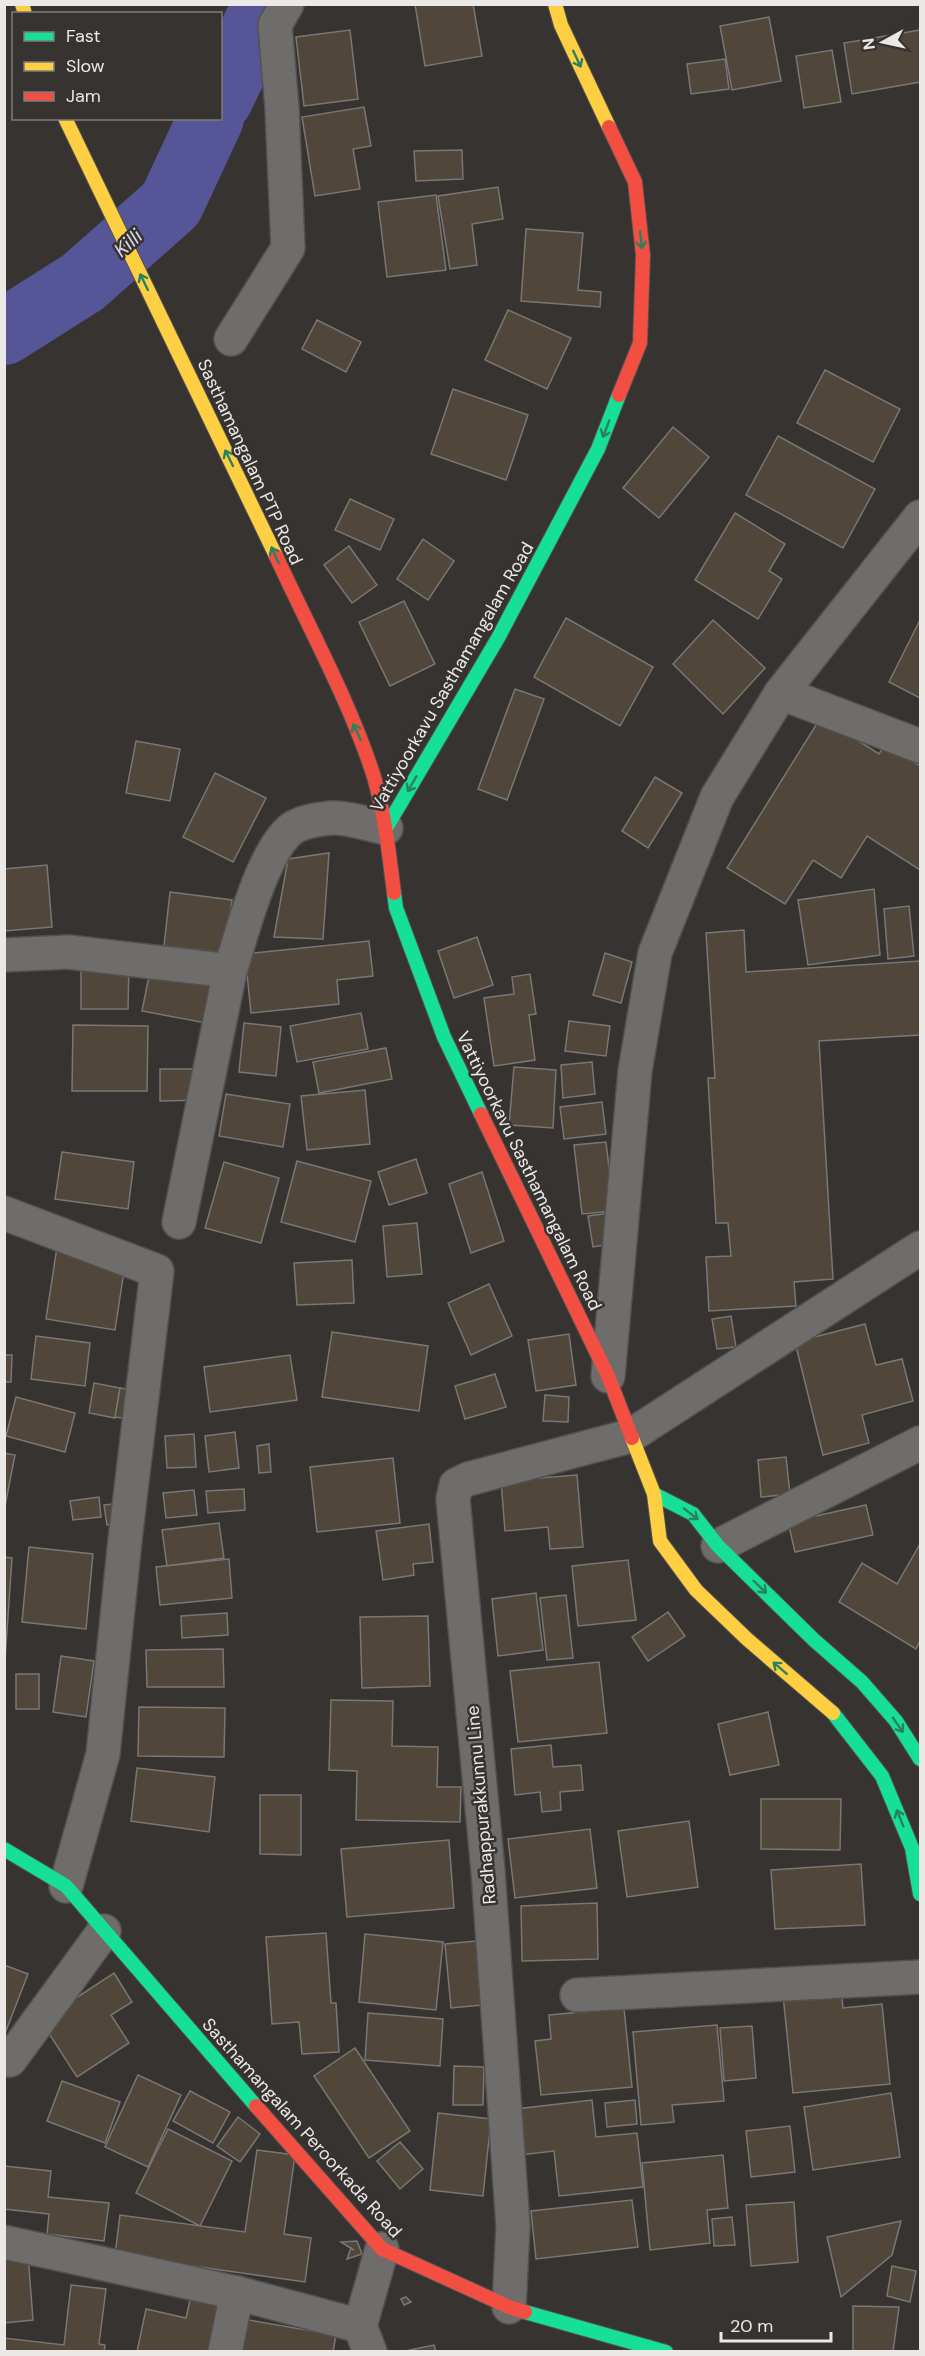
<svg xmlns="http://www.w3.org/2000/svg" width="925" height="2356" viewBox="0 0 925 2356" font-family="'DM Sans',sans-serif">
	<rect width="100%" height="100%" fill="#363331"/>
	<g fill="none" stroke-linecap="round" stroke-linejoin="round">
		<g stroke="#565598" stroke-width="66">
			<path d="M220 99 266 4"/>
			<path d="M4 332 83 282 171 204 211 118"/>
		</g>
	</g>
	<g fill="#50463a" stroke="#797776" stroke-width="1.5">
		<path d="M415 4H473L482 56 425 66Z"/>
		<path d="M769 17 781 81 732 90 720 26Z"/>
		<path d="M350 30 358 99 304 106 296 37Z"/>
		<path d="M920 30V82L852 94 844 43Z"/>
		<path d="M832 50 841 102 804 108 796 56Z"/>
		<path d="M725 59 729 89 691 94 687 64Z"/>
		<path d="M364 107 371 146 353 149 360 189 315 196 302 117Z"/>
		<path d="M462 150 463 179 416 181 414 151Z"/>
		<path d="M498 187 503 219 472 224 477 265 450 269 438 196Z"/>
		<path d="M436 195 446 270 387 277 378 202Z"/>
		<path d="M526 229 583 233 578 290 601 292 600 307 521 301Z"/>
		<path d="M508 310 571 338 547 389 485 360Z"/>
		<path d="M317 320 361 342 346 372 302 349Z"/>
		<path d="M825 370 900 409 873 462 797 423Z"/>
		<path d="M453 389 528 415 506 480 431 454Z"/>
		<path d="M673 427 709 457 659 518 623 488Z"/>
		<path d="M778 436 875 489 843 548 746 495Z"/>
		<path d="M350 499 394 519 380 550 335 530Z"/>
		<path d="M735 513 785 544 769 571 782 579 758 619 695 580Z"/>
		<path d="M423 539 454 561 428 600 397 579Z"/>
		<path d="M349 546 377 585 352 603 324 565Z"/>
		<path d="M404 601 435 664 390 686 359 622Z"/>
		<path d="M566 618 653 667 620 726 534 677Z"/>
		<path d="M713 620 765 668 723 714 673 664Z"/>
		<path d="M920 620V698L889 682Z"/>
		<path d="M515 689 544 699 507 800 478 789Z"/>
		<path d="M821 717 879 754 886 743 920 766V870L867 836 841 878 813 860 785 904 727 868Z"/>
		<path d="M136 741 180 749 170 801 126 793Z"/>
		<path d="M215 773 266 798 233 862 183 837Z"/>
		<path d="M655 777 682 793 648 848 622 831Z"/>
		<path d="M329 853 323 939 274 937 288 859Z"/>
		<path d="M47 865 52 927 4 931V869Z"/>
		<path d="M874 889 880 955 808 965 798 900Z"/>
		<path d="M170 892 232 900 226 953 164 946Z"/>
		<path d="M909 906 914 956 888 959 884 909Z"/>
		<path d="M744 930 746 972 920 961V1035L819 1041 833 1279 794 1282 796 1306 709 1311 706 1257 731 1256 728 1223H716L708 1078H715L706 933Z"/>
		<path d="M477 937 493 985 454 998 438 951Z"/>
		<path d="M369 941 373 976 337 980 339 1004 251 1013 245 954Z"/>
		<path d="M605 953 632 962 621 1003 593 995Z"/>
		<path d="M81 963H129L128 1009H81Z"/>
		<path d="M150 971 214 984 206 1023 142 1011Z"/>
		<path d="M530 974 536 1014 529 1015 535 1060 494 1066 484 998 514 994 512 977Z"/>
		<path d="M361 1013 368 1049 297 1062 290 1026Z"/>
		<path d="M569 1021 610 1026 606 1056 565 1051Z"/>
		<path d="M244 1023 281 1027 276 1076 239 1072Z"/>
		<path d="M73 1025 148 1026 147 1091H72Z"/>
		<path d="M386 1048 392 1079 319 1093 313 1062Z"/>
		<path d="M592 1062 595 1094 563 1098 561 1065Z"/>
		<path d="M514 1067 556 1070 553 1128 509 1125Z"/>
		<path d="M160 1069H203V1100L160 1101Z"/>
		<path d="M365 1090 370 1144 307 1150 301 1096Z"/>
		<path d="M226 1094 290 1104 283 1147 219 1136Z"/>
		<path d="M602 1102 606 1134 564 1139 560 1107Z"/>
		<path d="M606 1142 614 1211 582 1214 574 1145Z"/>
		<path d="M62 1152 134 1162 128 1209 55 1199Z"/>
		<path d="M416 1159 427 1193 389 1205 378 1172Z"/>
		<path d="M297 1161 371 1181 355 1242 281 1222Z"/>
		<path d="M224 1162 279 1178 261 1243 205 1228Z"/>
		<path d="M482 1172 504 1241 471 1253 449 1184Z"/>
		<path d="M611 1213 616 1243 593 1247 588 1216Z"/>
		<path d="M417 1223 422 1274 387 1277 383 1226Z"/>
		<path d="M57 1247 126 1258 115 1330 46 1319Z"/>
		<path d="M352 1260 354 1303 297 1305 294 1263Z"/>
		<path d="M489 1284 512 1336 471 1355 448 1303Z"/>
		<path d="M731 1316 736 1347 717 1349 712 1319Z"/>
		<path d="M865 1324 876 1365 902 1359 913 1401 862 1415 869 1443 823 1455 795 1342Z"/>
		<path d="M332 1332 428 1346 419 1411 322 1397Z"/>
		<path d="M569 1334 576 1385 536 1391 528 1340Z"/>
		<path d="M36 1336 90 1343 85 1386 31 1379Z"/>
		<path d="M4 1355H12L11 1382H4Z"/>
		<path d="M290 1355 297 1400 210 1412 204 1367Z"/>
		<path d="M495 1374 506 1407 465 1419 455 1386Z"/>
		<path d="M94 1383 120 1388 115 1418 89 1413Z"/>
		<path d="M120 1388 146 1392 140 1421 115 1417Z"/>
		<path d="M545 1395 569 1397 568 1422 543 1421Z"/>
		<path d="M16 1397 75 1413 65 1452 6 1436Z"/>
		<path d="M235 1432 239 1468 209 1472 205 1436Z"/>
		<path d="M194 1434 196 1467 167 1468 165 1436Z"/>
		<path d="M269 1444 271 1472 259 1473 257 1446Z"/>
		<path d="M4 1453 15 1455 5 1506H4Z"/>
		<path d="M786 1457 790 1494 761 1497 758 1460Z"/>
		<path d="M393 1458 400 1523 317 1532 310 1467Z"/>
		<path d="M577 1475 583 1547 550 1549 548 1527 505 1531 501 1481Z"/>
		<path d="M244 1489 245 1510 208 1513 206 1491Z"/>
		<path d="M194 1490 197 1515 166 1518 163 1493Z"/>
		<path d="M99 1497 101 1517 73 1520 70 1501Z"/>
		<path d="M133 1502 135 1522 107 1525 104 1505Z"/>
		<path d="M866 1505 873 1535 795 1552 788 1522Z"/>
		<path d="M219 1523 224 1558 167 1566 162 1530Z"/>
		<path d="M429 1524 433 1562 413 1564 414 1575 383 1580 376 1531Z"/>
		<path d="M920 1544V1641L916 1649 839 1602 862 1563 897 1584Z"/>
		<path d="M29 1547 93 1554 86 1629 22 1622Z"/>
		<path d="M4 1557 12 1558 5 1660H4Z"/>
		<path d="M229 1559 232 1598 160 1605 156 1567Z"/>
		<path d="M628 1560 636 1620 578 1626 572 1566Z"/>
		<path d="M536 1593 543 1650 498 1656 492 1599Z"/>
		<path d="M566 1595 573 1658 547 1660 540 1598Z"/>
		<path d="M668 1612 685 1636 648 1661 632 1637Z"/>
		<path d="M227 1613 228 1635 182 1638 181 1616Z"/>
		<path d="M428 1616 430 1686 362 1688 360 1617Z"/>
		<path d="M223 1649 224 1687H147L146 1650Z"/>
		<path d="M61 1656 94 1661 86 1717 53 1712Z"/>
		<path d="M599 1662 607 1733 518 1742 510 1671Z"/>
		<rect x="16" y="1674" width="23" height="35"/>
		<path d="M331 1700 393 1701 392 1746 438 1747 437 1787H461L460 1822 356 1820 357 1771 329 1770Z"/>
		<path d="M139 1707 225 1708 224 1757 138 1756Z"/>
		<path d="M768 1712 779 1765 730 1775 718 1724Z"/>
		<path d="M551 1745 553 1767 581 1765 583 1790 560 1792 561 1810 542 1812 540 1792 515 1795 511 1749Z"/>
		<path d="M137 1768 215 1777 209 1832 131 1821Z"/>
		<path d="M260 1795H301V1855L260 1854Z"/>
		<path d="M761 1799H841L840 1850 761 1849Z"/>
		<path d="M689 1821 698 1887 627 1897 618 1831Z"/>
		<path d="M590 1829 597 1888 515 1898 508 1839Z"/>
		<path d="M449 1840 454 1908 347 1917 341 1849Z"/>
		<path d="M861 1864 865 1925 775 1929 771 1870Z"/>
		<path d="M597 1903 598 1959 522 1961 521 1906Z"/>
		<path d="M326 1933 331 2003H336L339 2052 302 2054 299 2022 272 2024 266 1937Z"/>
		<path d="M365 1934 443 1942 436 2010 359 2002Z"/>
		<path d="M476 1941 482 2005 451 2008 445 1944Z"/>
		<path d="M4 1965 28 1974 4 2036Z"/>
		<path d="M114 1973 132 2002 111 2015 129 2043 77 2077 41 2021Z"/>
		<path d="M841 1989 843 2008 882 2004 890 2084 793 2093 783 1995Z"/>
		<path d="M624 2008 632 2087 541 2095 535 2041 551 2039 549 2015Z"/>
		<path d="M368 2013 443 2019 440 2066 365 2060Z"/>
		<path d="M717 2025 724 2101 672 2105 674 2122 641 2125 633 2032Z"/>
		<path d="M752 2026 756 2078 724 2081 720 2028Z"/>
		<path d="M355 2048 410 2131 369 2158 314 2076Z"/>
		<path d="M454 2066 484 2067 483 2105H453Z"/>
		<path d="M138 2075 181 2095 148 2167 105 2147Z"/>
		<path d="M62 2081 120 2102 105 2143 47 2121Z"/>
		<path d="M190 2091 230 2112 213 2143 173 2121Z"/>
		<path d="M891 2093 900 2157 813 2170 804 2107Z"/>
		<path d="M592 2100 596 2137 637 2133 643 2187 559 2196 554 2151 520 2155 516 2109Z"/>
		<path d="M635 2100 637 2124 607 2127 605 2103Z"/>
		<path d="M438 2113 491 2119 483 2196 430 2190Z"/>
		<path d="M238 2117 260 2134 240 2162 217 2146Z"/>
		<path d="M790 2126 795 2172 751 2177 746 2131Z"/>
		<path d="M168 2129 232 2161 200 2226 136 2193Z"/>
		<path d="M400 2142 423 2169 400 2189 377 2161Z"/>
		<path d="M257 2150 295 2155 284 2234 311 2238 305 2282 115 2255 120 2215 245 2232Z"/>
		<path d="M723 2155 728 2208 707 2210 710 2243 650 2250 642 2163Z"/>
		<path d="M4 2166 51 2171 48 2197 109 2203 104 2241 47 2234 49 2214 4 2209Z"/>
		<path d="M632 2200 638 2247 536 2259 531 2211Z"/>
		<path d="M794 2202 798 2262 751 2266 746 2205Z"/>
		<path d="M732 2217 735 2245 714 2246 712 2219Z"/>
		<path d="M901 2221 892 2255 841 2297 827 2237Z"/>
		<path d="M357 2241 362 2254 347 2259 351 2248 354 2250 341 2242Z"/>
		<path d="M28 2255 33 2320 4 2323V2257Z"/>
		<path d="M892 2266 916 2271 910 2302 887 2296Z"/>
		<path d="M71 2285 106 2289 99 2344 105 2345 104 2352H4V2338L64 2345Z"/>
		<path d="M191 2296 220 2302 210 2352H137L146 2309 186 2318Z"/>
		<path d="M406 2297 411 2302 404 2305 401 2299Z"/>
		<path d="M853 2306 899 2307 893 2352H853Z"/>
		<path d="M243 2319 336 2335 333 2352H238Z"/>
		<path d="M434 2345 436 2352H400Z"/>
	</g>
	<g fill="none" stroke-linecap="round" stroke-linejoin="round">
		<g stroke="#53514f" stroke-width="36">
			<g id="street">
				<path d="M231 339 288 248 282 108 275 25 287 4"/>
				<path d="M781 693 920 746"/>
				<path d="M4 955 68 952 230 971C241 937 264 843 296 826 306 821 320 819 331 818 349 817 369 825 386 828"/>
				<path d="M4 1213 157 1271 125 1540 103 1754 66 1886"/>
				<path d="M179 1222 230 971"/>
				<path d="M608 1376 635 1071 655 953 717 797 781 693 920 517"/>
				<path d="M718 1546 920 1443"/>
				<path d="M577 1995 920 1977"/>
				<path d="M10 2060 104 1931"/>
				<path d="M4 2242 237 2293 360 2326"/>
				<path d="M509 2307 513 2226 488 1871 453 1499 456 1485 468 1479 630 1436 920 1248"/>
				<path d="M225 2352 237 2293"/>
				<path d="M370 2352 360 2326 382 2249"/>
			</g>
		</g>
		<g stroke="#53514f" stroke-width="16">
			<g id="fast">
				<path d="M386 828 498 638 598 449 619 395"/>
				<path d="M394 893 396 908 444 1037 481 1114"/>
				<path d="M654 1494 693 1514 718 1546 814 1640 862 1682 896 1721 920 1759"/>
				<path d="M833 1713 882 1776 912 1848 920 1894"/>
				<path d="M4 1849 66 1886 256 2106"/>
				<path d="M525 2312 666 2352"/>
			</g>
		</g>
		<g stroke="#53514f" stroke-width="16">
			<g id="slow">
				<path d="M22 4 25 14"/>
				<path d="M555 4 561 25 609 127"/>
				<path d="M65 118 276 556"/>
				<path d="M632 1438 654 1494 660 1541 696 1590 747 1639 833 1713"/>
			</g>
		</g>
		<g stroke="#53514f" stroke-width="16">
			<g id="jam">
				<path d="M609 127 635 182 643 255 640 343 619 395"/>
				<path d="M276 556C308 626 351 704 374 777 385 815 389 854 394 893"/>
				<path d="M481 1114 608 1376 632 1438"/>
				<path d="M256 2106 382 2249 509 2307 525 2312"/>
			</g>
		</g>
		<use href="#street" stroke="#6e6d6c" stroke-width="33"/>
		<use href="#fast" stroke="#16e098" stroke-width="14"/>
		<use href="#slow" stroke="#ffcf43" stroke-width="14"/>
		<use href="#jam" stroke="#f24e42" stroke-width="14"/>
	</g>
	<defs><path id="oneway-shaft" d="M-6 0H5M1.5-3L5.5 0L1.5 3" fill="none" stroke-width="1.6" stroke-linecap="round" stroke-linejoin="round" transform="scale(1.5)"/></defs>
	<g stroke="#28815f">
		<use href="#oneway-shaft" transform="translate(577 59) rotate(65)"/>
		<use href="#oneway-shaft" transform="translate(641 240) rotate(84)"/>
		<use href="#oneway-shaft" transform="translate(144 282) rotate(-116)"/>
		<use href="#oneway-shaft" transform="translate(606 429) rotate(111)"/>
		<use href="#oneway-shaft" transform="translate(229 458) rotate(-116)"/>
		<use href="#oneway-shaft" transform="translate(275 555) rotate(-115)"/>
		<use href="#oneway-shaft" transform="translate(357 732) rotate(-115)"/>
		<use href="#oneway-shaft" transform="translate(412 784) rotate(120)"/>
		<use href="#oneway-shaft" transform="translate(691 1514) rotate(38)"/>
		<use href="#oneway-shaft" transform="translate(760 1587) rotate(44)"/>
		<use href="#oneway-shaft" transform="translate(780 1668) rotate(-139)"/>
		<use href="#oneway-shaft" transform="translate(898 1725) rotate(55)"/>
		<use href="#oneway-shaft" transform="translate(900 1818) rotate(-112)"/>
	</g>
	<g text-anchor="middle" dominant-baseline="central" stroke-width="5" stroke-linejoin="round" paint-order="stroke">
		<g font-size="18" fill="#ebe8e6" stroke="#373330">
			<text transform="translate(250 462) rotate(65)">Sasthamangalam PTP Road</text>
			<text transform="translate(452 677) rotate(-60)">Vattiyoorkavu Sasthamangalam Road</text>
			<text transform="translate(529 1171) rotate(64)">Vattiyoorkavu Sasthamangalam Road</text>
			<text transform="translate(481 1805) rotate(-95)">Radhappurakkunnu Line</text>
			<text transform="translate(302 2128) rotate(48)">Sasthamangalam Peroorkada Road</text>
		</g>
		<g font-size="20" font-style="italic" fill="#d8d9ef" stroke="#373330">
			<text transform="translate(128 243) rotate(-42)">Killi</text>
		</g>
	</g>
	<rect width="925" height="2356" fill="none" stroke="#ebe8e6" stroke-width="12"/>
	<rect x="12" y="12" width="210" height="108" fill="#373330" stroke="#7f7b79" stroke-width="1.5"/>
	<rect x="24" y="32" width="30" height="9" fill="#16e098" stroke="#7f7b79" stroke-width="1.5"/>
	<text x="66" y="42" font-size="18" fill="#ebe8e6">Fast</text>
	<rect x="24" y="62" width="30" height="9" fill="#ffcf43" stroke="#7f7b79" stroke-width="1.5"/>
	<text x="66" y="72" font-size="18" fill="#ebe8e6">Slow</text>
	<rect x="24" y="92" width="30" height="9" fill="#f24e42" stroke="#7f7b79" stroke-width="1.5"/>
	<text x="66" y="102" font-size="18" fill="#ebe8e6">Jam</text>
	<g transform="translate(883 42) rotate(262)" stroke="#373330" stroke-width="4.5" paint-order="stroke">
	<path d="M0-4.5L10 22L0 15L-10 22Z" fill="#ebe8e6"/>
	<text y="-9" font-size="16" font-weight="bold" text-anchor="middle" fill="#ebe8e6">N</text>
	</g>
	<path d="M721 2332v9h110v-9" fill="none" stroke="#ebe8e6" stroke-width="3"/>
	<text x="730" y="2332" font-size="18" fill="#ebe8e6" stroke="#373330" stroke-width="4.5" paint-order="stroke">20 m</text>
</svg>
